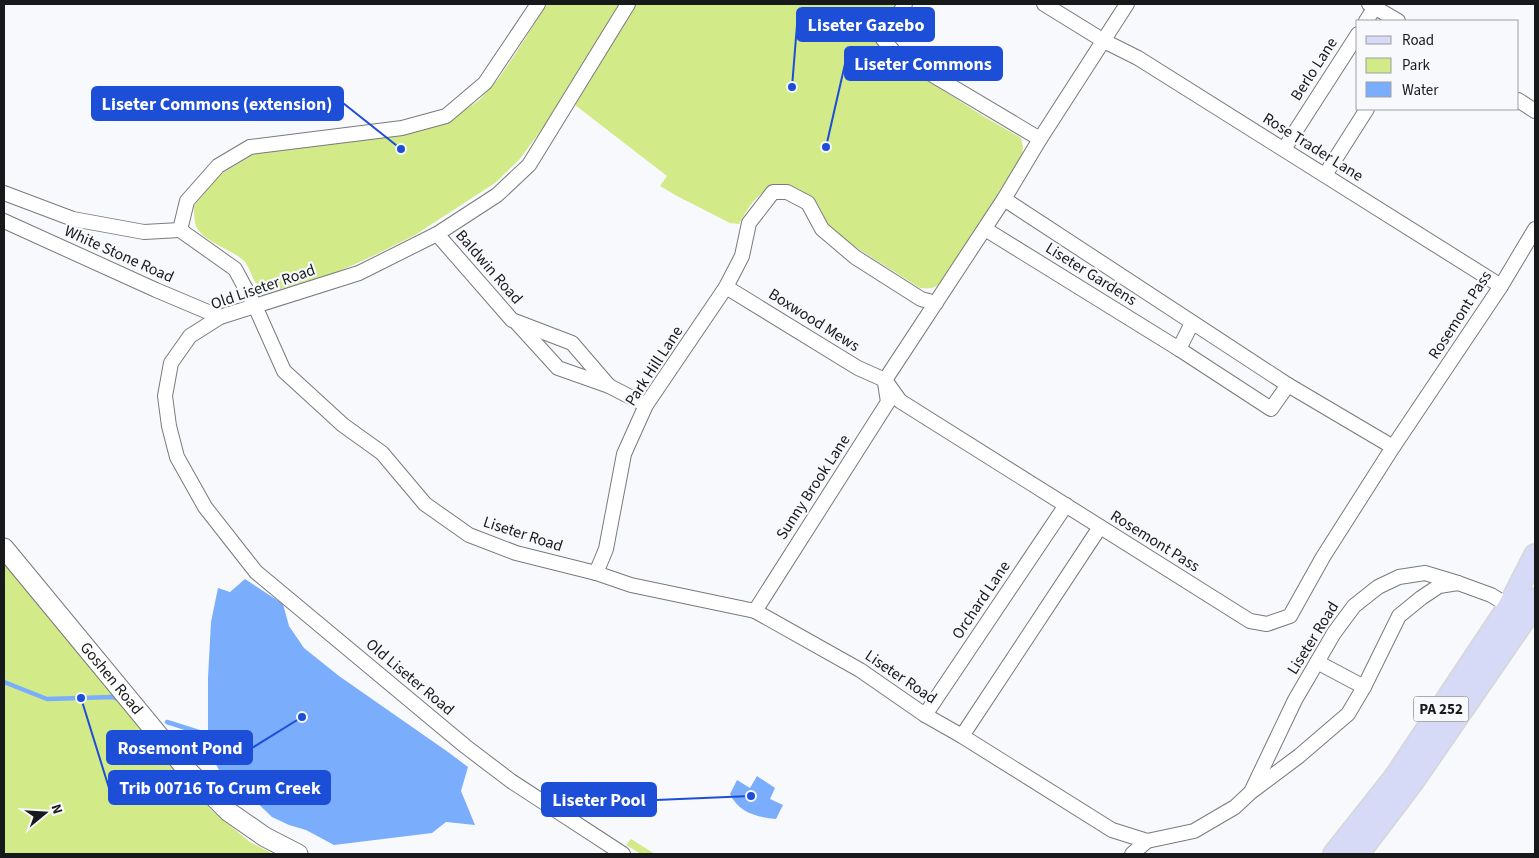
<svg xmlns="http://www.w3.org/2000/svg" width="1539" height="858" viewBox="0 0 1539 858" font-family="'Source Sans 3',sans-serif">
	<rect width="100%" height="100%" fill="#f8f9fc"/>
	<g fill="#d2ea88">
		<path d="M547 4H619L615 13 554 113 519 160 495 183 415 235 377 254 340 271 267 293C253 289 253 270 243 260 231 249 202 241 196 226 194 220 194 213 194 206L218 176 254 154 259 152 423 129 438 125 454 117 478 101 484 95 499 78 516 53Z"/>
		<path d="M635 4H897L889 21 874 39 930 82 983 116 1021 138 1023 147 1022 156 949 270C939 284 939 290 920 288L841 238C838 236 834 234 832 231 825 222 822 209 815 200 812 196 806 194 802 191 772 173 752 199 739 224L730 223 677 196 660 186 667 176 575 105Z"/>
		<path d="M4 561 212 811 250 842 273 854H4Z"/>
		<path d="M631 839 655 854H641L626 845Z"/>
	</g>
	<g fill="#7badfd">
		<path d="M245 579 283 604 289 626 304 648 339 676 448 752 468 767 461 791 475 825 446 822 432 833 334 845 306 830 289 825 272 817 250 796 228 787 211 755 208 735V678L211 622 218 588 230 592Z"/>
		<path d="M757 776 775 788 770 799 783 805 776 819C757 817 739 813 730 794L737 780 750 788Z"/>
	</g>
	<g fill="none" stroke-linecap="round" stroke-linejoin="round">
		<g stroke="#7badfd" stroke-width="4.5">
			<path d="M4 682 47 699 113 697 120 700"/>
			<path d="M167 722 208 735"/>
		</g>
		<g stroke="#797a7d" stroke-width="16">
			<g id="street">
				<path d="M905 4 883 39 894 52 1040 139"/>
				<path d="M1044 4 1104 41 1138 58 1501 286"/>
				<path d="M1369 4 1398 21"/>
				<path d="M1366 21 1375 7"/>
				<path d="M1518 100 1535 111"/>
				<path d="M1284 149 1358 34"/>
				<path d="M1325 175 1367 109"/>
				<path d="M4 193 73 219 144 232 180 230"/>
				<path d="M1004 199 1288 385 1393 447"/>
				<path d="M4 221 156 290 220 317"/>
				<path d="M985 229 1179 349 1271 409 1288 385"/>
				<path d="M180 230 235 269 255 306 284 371 343 425 382 453 425 504 469 535 516 553 596 573 631 585 755 611 860 670 925 715 962 736 1112 830 1147 841 1194 831 1235 807 1251 792 1299 756 1348 714 1364 687 1399 616 1421 598 1439 586 1458 583"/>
				<path d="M180 230 187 201 218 166 250 147 402 128 446 116 485 83 538 4"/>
				<path d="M437 234 512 320 572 343 609 386"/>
				<path d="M726 287 858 368 885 380"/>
				<path d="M517 323 558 368 609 386 646 405"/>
				<path d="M1179 349 1192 323"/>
				<path d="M885 380 900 401 1250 621 1267 624 1290 616 1323 557 1393 447 1501 286 1535 229"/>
				<path d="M885 380 1004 199 1040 139 1127 4"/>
				<path d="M596 573 606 549 624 454 646 405 726 287 742 256 749 223 773 192H787L808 203 822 229 855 257 921 299 936 303"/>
				<path d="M755 611 888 402 885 383"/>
				<path d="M1317 662 1364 687"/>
				<path d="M925 715 1066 505"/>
				<path d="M962 736 1100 527"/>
				<path d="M1252 790 1295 700 1334 633 1354 606 1378 587 1399 577 1425 573 1458 583 1491 595 1509 606"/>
				<path d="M623 854 511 781 465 746 256 572 205 507 177 457 169 426 165 396 171 363 190 336 220 317 359 273 437 234 497 195 529 165 628 4"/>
				<path d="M1132 854 1147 841"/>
			</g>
		</g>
		<g stroke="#797a7d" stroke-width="21">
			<g id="secondary">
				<path id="s1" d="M4 548 188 771 229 812 265 837 298 854"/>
			</g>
		</g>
		<g stroke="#d5d6d6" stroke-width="24">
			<g id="primary">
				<path d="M1334 854 1395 777 1509 606 1535 555"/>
				<path d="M1358 854 1412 783 1527 616 1535 599"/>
			</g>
		</g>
		<use href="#street" stroke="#fff" stroke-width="14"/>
		<use href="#secondary" stroke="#fff" stroke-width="19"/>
		<use href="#primary" stroke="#d6daf6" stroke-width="21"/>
	</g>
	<g text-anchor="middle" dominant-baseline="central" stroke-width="4.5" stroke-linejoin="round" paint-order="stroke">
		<rect fill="#f8f9fc" stroke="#5b5c5e" stroke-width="1" x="1413.5" y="696.5" width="55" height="25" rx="4"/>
		<g font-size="15" font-weight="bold" fill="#18191a">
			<text x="1441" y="709">PA 252</text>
		</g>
		<g font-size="16" fill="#18191a" stroke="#f8f9fc">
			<text transform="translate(1314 69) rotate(-57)">Berlo Lane</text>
			<text transform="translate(1313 147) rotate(32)">Rose Trader Lane</text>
			<text transform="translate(119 254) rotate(24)">White Stone Road</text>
			<text transform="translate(489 267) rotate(49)">Baldwin Road</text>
			<text transform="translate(1091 274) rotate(32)">Liseter Gardens</text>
			<text transform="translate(263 287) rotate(-19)">Old Liseter Road</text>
			<text transform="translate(1460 315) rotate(-57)">Rosemont Pass</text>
			<text transform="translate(814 320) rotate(32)">Boxwood Mews</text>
			<text transform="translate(654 366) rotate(-57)">Park Hill Lane</text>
			<text transform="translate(813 487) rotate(-57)">Sunny Brook Lane</text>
			<text transform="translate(523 534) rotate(18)">Liseter Road</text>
			<text transform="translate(1155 541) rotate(32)">Rosemont Pass</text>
			<text transform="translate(981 600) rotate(-56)">Orchard Lane</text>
			<text transform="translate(1313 638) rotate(-58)">Liseter Road</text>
			<text transform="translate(410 677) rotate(40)">Old Liseter Road</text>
			<text transform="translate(901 677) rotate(34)">Liseter Road</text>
			<text stroke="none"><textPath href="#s1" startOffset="169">Goshen Road</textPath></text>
		</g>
	</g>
	<path fill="none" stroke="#1d4ed8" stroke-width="2" d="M792 87L797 25M826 147L845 64M401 149L343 103M302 717L252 748M81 698L109 788M751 796L656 800"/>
	<g fill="#1d4ed8" stroke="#f8f9fc" stroke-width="2">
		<circle cx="792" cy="87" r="5"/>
		<circle cx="826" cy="147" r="5"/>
		<circle cx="401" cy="149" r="5"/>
		<circle cx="302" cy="717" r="5"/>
		<circle cx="81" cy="698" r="5"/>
		<circle cx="751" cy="796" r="5"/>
	</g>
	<g fill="#1d4ed8" stroke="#1d4ed8" stroke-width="2">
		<rect x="797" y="8" width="137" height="33" rx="5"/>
		<rect x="845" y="47" width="157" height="33" rx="5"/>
		<rect x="92" y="87" width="251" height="33" rx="5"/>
		<rect x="107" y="731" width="145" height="33" rx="5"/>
		<rect x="109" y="771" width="221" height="33" rx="5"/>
		<rect x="542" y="783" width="114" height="33" rx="5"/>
	</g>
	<g font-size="18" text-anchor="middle" font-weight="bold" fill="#fff">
		<text x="866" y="31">Liseter Gazebo</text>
		<text x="923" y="70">Liseter Commons</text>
		<text x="217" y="110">Liseter Commons (extension)</text>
		<text x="180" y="754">Rosemont Pond</text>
		<text x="220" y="794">Trib 00716 To Crum Creek</text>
		<text x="599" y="806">Liseter Pool</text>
	</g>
	<rect width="1539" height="858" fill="none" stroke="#18191a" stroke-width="10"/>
	<rect x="1356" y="20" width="162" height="90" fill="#f8f9fc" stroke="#9e9fa2"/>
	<rect x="1366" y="36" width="25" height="8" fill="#d6daf6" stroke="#9e9fa2"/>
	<text x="1402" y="45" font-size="15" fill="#18191a">Road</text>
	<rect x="1366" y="58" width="25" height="15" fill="#d2ea88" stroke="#9e9fa2"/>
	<text x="1402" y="70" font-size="15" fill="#18191a">Park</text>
	<rect x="1366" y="82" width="25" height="15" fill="#7badfd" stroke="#9e9fa2"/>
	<text x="1402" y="95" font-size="15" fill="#18191a">Water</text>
	<g transform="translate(45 813) rotate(72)" stroke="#f8f9fc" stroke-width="4" paint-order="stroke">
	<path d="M0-4L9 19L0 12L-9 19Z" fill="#18191a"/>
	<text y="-8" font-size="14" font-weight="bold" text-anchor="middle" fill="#18191a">N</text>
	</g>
</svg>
